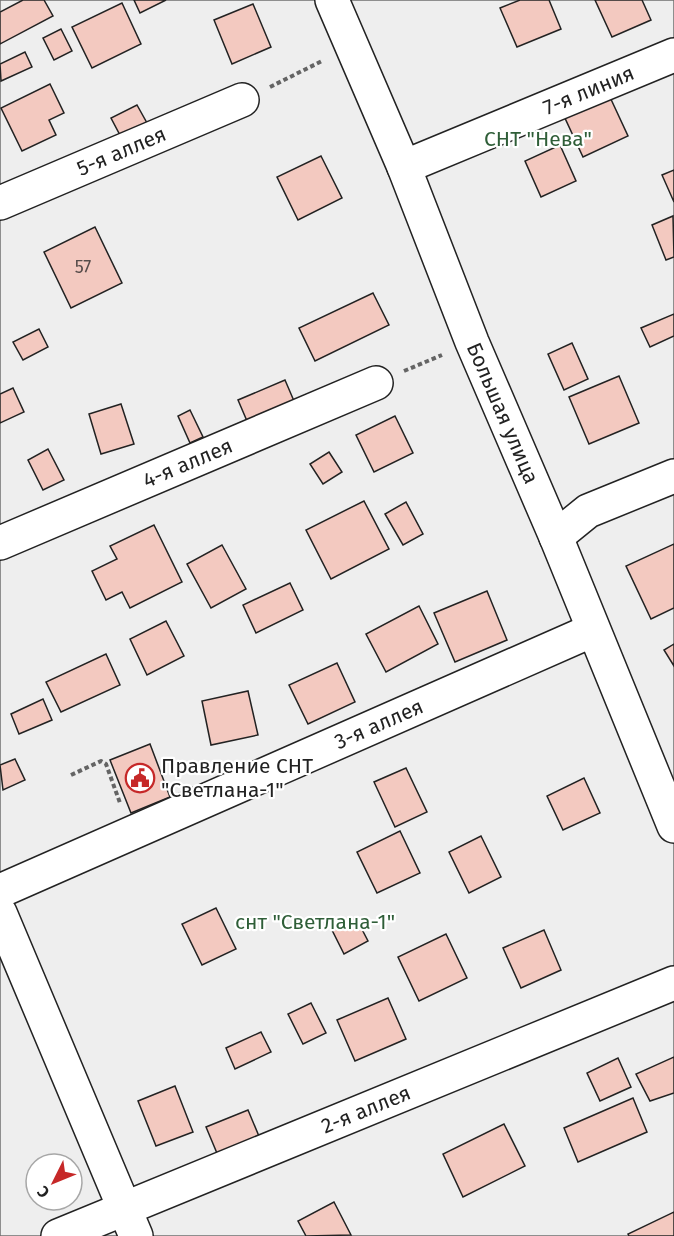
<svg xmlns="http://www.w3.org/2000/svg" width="674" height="1236" viewBox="0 0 674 1236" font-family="'Fira Sans',sans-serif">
	<rect width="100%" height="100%" fill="#fff"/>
	<path fill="#eee" stroke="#6f6f6f" stroke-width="1.5" fill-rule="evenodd" d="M0 0H674V1236H0ZM36 1164H72V1200H36Z"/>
	<g fill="#f3c9c0" stroke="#222" stroke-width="1.5">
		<path d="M23 0H44L53 16 0 44V12Z"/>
		<path d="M134 0H166L140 13Z"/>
		<path d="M520 0H549L561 29 517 47 500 8Z"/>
		<path d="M595 0H642L651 20 612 37Z"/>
		<path d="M122 3 141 44 92 68 72 27Z"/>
		<path d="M253 4 271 47 232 64 214 20Z"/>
		<path d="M61 29 72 51 54 60 43 38Z"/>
		<path d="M25 52 32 67 1 81 0 64Z"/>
		<path d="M50 84 64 113 49 120 56 135 22 151 1 108Z"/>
		<path d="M609 95 628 136 583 157 564 116Z"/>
		<path d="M137 105 147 123 121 137 111 118Z"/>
		<path d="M560 145 576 181 541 197 525 161Z"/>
		<path d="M321 156 342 198 298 220 277 177Z"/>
		<path d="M674 170V202L662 175Z"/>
		<path d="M673 216 674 257 666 260 652 225Z"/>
		<path d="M95 227 122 283 71 308 44 252Z"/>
		<path d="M373 293 389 325 315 361 299 328Z"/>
		<path d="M674 314V336L650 347 641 328Z"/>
		<path d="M39 329 48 347 23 360 13 342Z"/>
		<path d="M572 343 588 379 564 390 548 354Z"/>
		<path d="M619 376 639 423 589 444 569 397Z"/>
		<path d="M285 380 294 401 247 421 238 400Z"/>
		<path d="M13 388 24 412 0 423V394Z"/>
		<path d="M121 404 134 444 101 454 89 414Z"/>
		<path d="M190 410 203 437 190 443 178 416Z"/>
		<path d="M395 416 413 453 374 472 356 435Z"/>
		<path d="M48 449 64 480 43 490 28 460Z"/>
		<path d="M329 452 342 472 323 484 310 464Z"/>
		<path d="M364 501 389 549 331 579 306 530Z"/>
		<path d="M406 502 423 534 403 545 385 514Z"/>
		<path d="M154 525 182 582 130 608 122 592 106 600 92 571 117 559 110 546Z"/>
		<path d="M674 544V608L651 619 626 566Z"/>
		<path d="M222 545 246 589 211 608 187 564Z"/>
		<path d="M290 583 303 610 256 633 243 605Z"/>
		<path d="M487 591 507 640 455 662 434 613Z"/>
		<path d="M419 606 438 644 386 672 366 634Z"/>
		<path d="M166 621 184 656 147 675 130 639Z"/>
		<path d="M674 644V666L664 650Z"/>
		<path d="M106 654 120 685 61 712 46 682Z"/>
		<path d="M337 663 355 702 308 724 289 685Z"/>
		<path d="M248 691 258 735 211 745 202 701Z"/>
		<path d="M43 699 52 720 19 734 11 714Z"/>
		<path d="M150 744 170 797 131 813 110 760Z"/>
		<path d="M15 759 25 780 3 790 0 765Z"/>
		<path d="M406 768 427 812 395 827 374 782Z"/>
		<path d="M584 778 600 813 563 830 547 796Z"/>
		<path d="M400 831 420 873 377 893 357 852Z"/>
		<path d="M481 836 501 877 469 893 449 852Z"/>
		<path d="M216 908 236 949 202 965 182 924Z"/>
		<path d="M356 918 368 941 344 954 332 930Z"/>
		<path d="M544 930 561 970 521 988 503 948Z"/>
		<path d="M446 934 467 978 419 1001 398 957Z"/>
		<path d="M388 998 406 1039 355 1061 337 1020Z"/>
		<path d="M311 1003 326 1033 303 1044 288 1014Z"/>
		<path d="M261 1032 271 1052 235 1069 226 1048Z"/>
		<path d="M674 1057V1093L650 1101 636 1074Z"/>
		<path d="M618 1058 631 1087 600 1101 587 1073Z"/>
		<path d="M175 1086 193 1132 156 1146 138 1101Z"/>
		<path d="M633 1098 647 1132 578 1162 564 1128Z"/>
		<path d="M248 1110 261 1141 219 1158 206 1127Z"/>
		<path d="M504 1124 525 1166 463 1197 443 1154Z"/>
		<path d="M334 1202 351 1235 306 1236 298 1221Z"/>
		<path d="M674 1212V1236H629L628 1234Z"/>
	</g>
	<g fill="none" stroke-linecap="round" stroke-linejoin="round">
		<g stroke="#222" stroke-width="36">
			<g id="minor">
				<path id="s1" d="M332 0 404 167 472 342 556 537 674 826"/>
				<path id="s2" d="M404 167 674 55"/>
				<path id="s3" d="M0 203 242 100"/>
				<path d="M556 537 588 511 674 476"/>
				<path id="s4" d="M0 543 376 383"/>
				<path id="s5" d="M0 891 593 630"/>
				<path d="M0 913 136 1236"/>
				<path id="s6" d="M58 1236 674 983"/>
			</g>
		</g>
		<g stroke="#646464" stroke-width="4" stroke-dasharray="4.5 3" stroke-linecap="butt">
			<path d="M270 87 322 61"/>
			<path d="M404 371 442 355"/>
			<path d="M71 775 101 761 106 764 120 803"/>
		</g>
		<use href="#minor" stroke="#fff" stroke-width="33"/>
	</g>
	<defs>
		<g id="civic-ring" transform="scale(1.5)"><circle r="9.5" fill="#fff" stroke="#c62828" stroke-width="1.5"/><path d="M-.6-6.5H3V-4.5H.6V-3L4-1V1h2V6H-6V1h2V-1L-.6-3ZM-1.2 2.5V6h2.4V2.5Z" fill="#c62828"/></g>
	</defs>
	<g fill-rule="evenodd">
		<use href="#civic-ring" x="140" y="778"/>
	</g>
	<g text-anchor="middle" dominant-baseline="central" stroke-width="4.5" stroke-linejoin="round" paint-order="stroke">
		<g font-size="18" fill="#564c4a">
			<text x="83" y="267">57</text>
		</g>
		<g font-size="21" fill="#222" stroke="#fff">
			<text stroke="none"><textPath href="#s2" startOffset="200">7-я линия</textPath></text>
			<text stroke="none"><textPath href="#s3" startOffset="132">5-я аллея</textPath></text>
			<text stroke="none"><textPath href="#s1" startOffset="447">Большая улица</textPath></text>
			<text stroke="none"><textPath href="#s4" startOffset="204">4-я аллея</textPath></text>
			<text stroke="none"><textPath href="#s5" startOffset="414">3-я аллея</textPath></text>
			<text stroke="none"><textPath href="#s6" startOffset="333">2-я аллея</textPath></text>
		</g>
		<g font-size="21" fill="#2f5e38" stroke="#fff">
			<text x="538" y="139">СНТ "Нева"</text>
			<text x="315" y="922">снт "Светлана-1"</text>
		</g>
		<g font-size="21" fill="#222" stroke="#fff" text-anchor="start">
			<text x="161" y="766">Правление СНТ<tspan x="161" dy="24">"Светлана-1"</tspan></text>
		</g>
	</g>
	<g transform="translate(54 1182) rotate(227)"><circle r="28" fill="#ffffff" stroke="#a7a7a7" stroke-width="1.5"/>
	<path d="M0-4.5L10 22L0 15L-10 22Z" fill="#c62828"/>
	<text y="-9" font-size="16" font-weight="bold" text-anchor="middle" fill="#222222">С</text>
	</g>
</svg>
